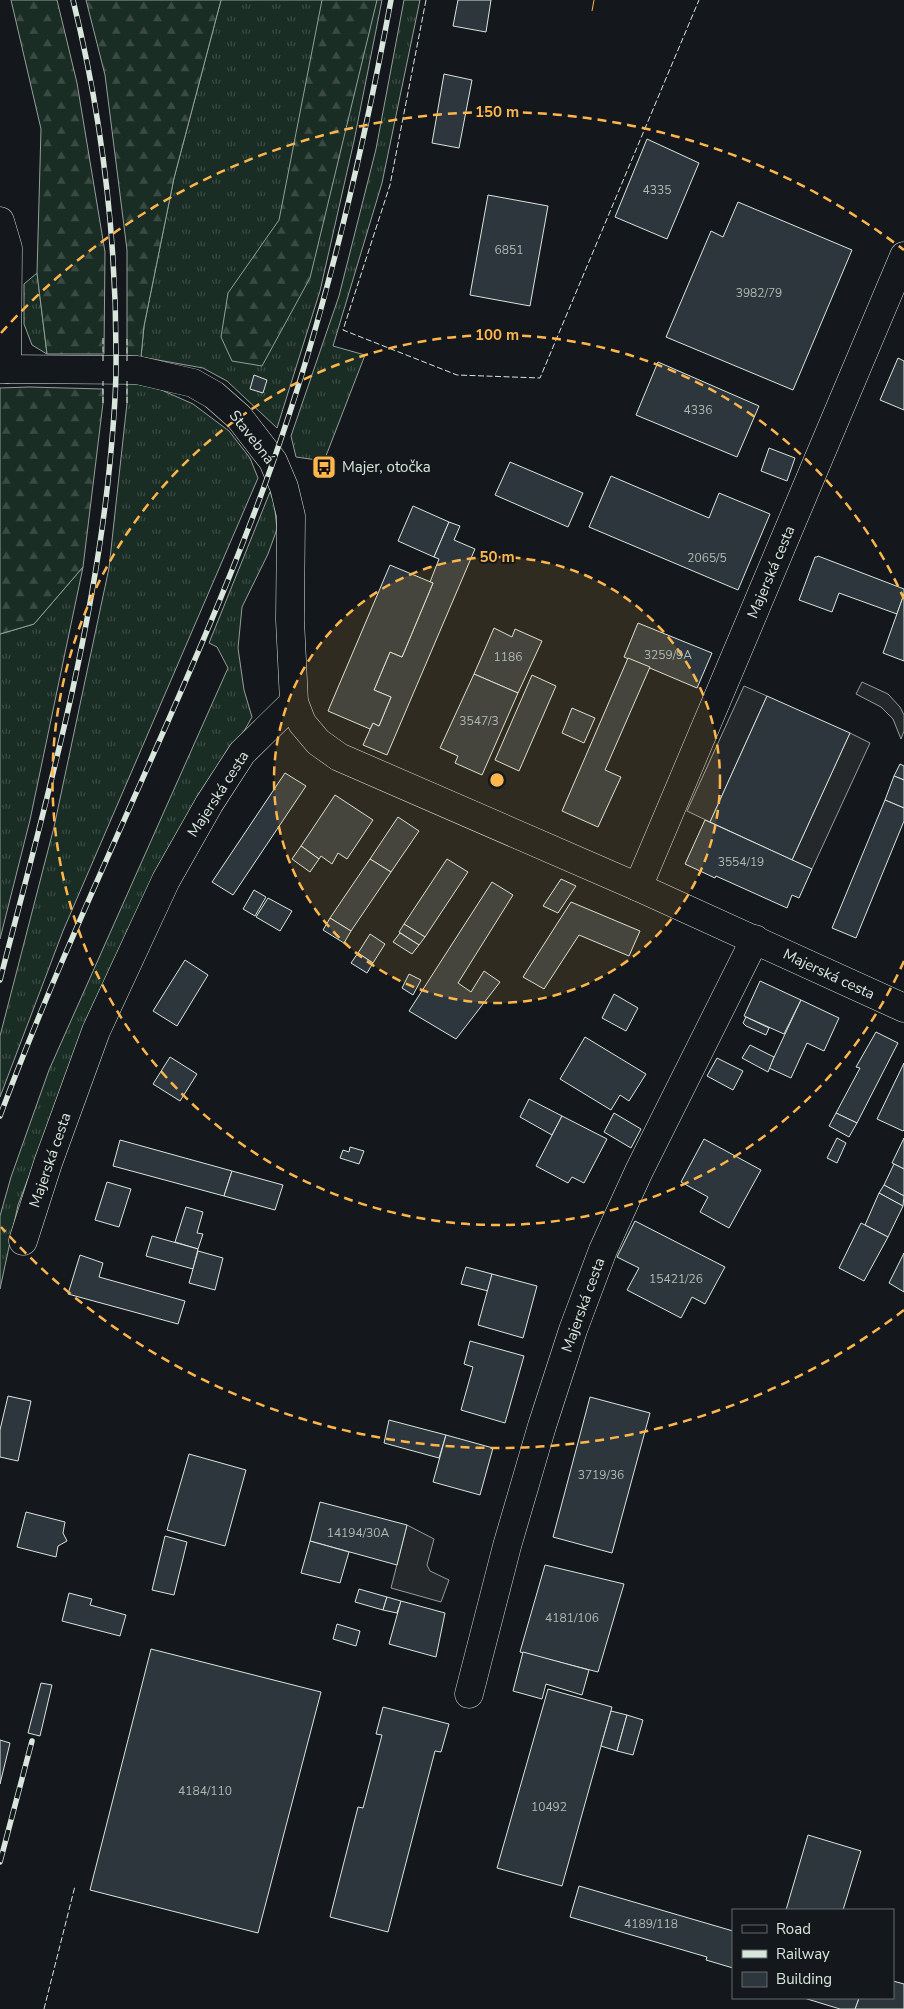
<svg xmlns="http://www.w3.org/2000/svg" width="904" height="2009" viewBox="0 0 904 2009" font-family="'Nunito Sans',sans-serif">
	<defs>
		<pattern id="grass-tufts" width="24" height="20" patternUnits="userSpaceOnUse" patternTransform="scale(1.25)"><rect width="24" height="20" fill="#1a2d24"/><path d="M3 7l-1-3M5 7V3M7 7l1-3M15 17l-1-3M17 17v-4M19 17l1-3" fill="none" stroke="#3b4b43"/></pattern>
		<pattern id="forest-firs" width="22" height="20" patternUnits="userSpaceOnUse" patternTransform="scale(1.25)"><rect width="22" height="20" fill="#1a2d24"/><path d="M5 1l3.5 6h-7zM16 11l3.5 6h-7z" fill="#3b4b43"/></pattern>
	</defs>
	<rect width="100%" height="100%" fill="#14181c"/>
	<g fill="url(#grass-tufts)" stroke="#939e99">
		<path d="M221 0H382L354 141 320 291 277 428 227 381 203 368 141 357 144 326 174 178Z"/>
		<path d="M404 0H420L382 183 333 346 365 355 324 461 296 457 291 436 339 296 376 149Z"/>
		<path d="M37 273 47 354 32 345 24 324V284Z"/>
		<path d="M127 382 157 388 193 404 229 431 250 458 258 478 63 931 0 1097V1036L54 827 109 568 127 403Z"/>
		<path d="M270 492 274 502 277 529 268 554 242 607 238 648 244 690 252 717 101 987 18 1205 0 1289V1216L11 1177 49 1070 228 668 217 647 209 643Z"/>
		<path d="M83 567 30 820 0 939V634L34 624Z"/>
	</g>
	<g fill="url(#forest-firs)" stroke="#939e99">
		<path d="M11 0H57L77 83 105 252 104 354H47L37 273 41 129Z"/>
		<path d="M86 0H221L174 178 144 326 141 357 127 356V250L105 75Z"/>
		<path d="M322 0H377L310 278 262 366 232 361 221 337 228 293 279 220Z"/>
		<path d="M29 387 103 389V403L83 567 34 624 0 634V388Z"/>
	</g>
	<g fill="#24282b" stroke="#939e99">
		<path d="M862 682 888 694 900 707 904 715V731L901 739 893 719 881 707 856 694Z"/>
		<path d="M744 686 767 696 710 822 687 811Z"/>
		<path d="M850 733 870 743 812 869 792 860Z"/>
		<path d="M407 1525 434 1539 427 1565 430 1571 449 1580 441 1602 391 1588Z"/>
	</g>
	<g fill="#2c363c" stroke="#d8e6dc">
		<path d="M458 0H491L486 32 453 26Z"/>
		<path d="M444 74 472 80 459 148 432 143Z"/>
		<path d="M647 139 699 163 667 239 615 217Z"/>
		<path d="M488 195 548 206 530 306 470 295Z"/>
		<path d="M738 202 852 250 793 390 666 337 711 231 723 237Z"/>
		<path d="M898 358 904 361V410L880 400Z"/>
		<path d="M658 362 759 406 737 457 636 415Z"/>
		<path d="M254 375 267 380 263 393 250 389Z"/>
		<path d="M769 448 795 458 787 481 761 471Z"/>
		<path d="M510 462 583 493 568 527 495 495Z"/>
		<path d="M611 476 709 518 719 493 770 514 738 590 589 527Z"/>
		<path d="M413 506 449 522 434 557 398 541Z"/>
		<path d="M449 522 460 526 454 540 475 549 387 755 363 745 373 723 379 726 391 697 374 690 390 652 402 657 433 583 430 582 439 559 434 557Z"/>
		<path d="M818 556 904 589V594L897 614 839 593 832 612 799 600 815 557H817Z"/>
		<path d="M390 565 433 583 402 657 390 652 374 690 391 697 379 726 373 723 370 729 328 711Z"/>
		<path d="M904 594V661L883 653Z"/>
		<path d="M638 623 712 653 697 688 624 657Z"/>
		<path d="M494 628 512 637 515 629 542 641 518 693 474 674Z"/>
		<path d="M628 658 650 667 605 770 621 777 598 827 562 811Z"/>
		<path d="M474 674 518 693 482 775 455 763 458 756 440 748Z"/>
		<path d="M532 675 556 686 519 771 495 760Z"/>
		<path d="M767 696 850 733 792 860 710 822Z"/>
		<path d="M572 708 595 718 584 743 562 733Z"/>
		<path d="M900 764 904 766V780L894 776Z"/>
		<path d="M285 773 306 786 233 895 212 882Z"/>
		<path d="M894 776 904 780V808L885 800Z"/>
		<path d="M335 795 373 820 347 859 338 853 332 864 321 856 319 859 301 846Z"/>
		<path d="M885 800 904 808V821L856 938 832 928Z"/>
		<path d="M398 817 419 831 391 872 370 859Z"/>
		<path d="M705 820 812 869 799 898 792 895 787 908 716 876 715 878 685 864Z"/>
		<path d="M301 846 319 859 310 872 292 859Z"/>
		<path d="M370 859 391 872 351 931 330 918Z"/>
		<path d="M447 859 468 872 425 937 404 924Z"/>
		<path d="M561 879 576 886 558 913 543 906Z"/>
		<path d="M492 882 513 895 458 983 471 992 484 971 500 982 456 1039 409 1011Z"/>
		<path d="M254 890 266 897 255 916 243 909Z"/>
		<path d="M268 898 292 911 280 931 256 917Z"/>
		<path d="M571 902 640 931 629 956 579 935 544 989 523 977Z"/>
		<path d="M330 918 351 931 344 943 323 930Z"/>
		<path d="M404 924 425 937 419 945 399 932Z"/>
		<path d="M400 933 419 945 412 954 393 942Z"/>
		<path d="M370 934 385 944 373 963 358 953Z"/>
		<path d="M358 953 373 963 367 973 351 963Z"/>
		<path d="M185 960 208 975 177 1026 153 1011Z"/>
		<path d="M409 974 421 980 413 995 402 988Z"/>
		<path d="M760 981 801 1000 784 1034 744 1016Z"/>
		<path d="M614 994 638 1008 626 1031 602 1018Z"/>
		<path d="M801 1000 839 1018 824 1051 807 1043 791 1078 769 1068Z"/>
		<path d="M746 1017 769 1028 766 1035 746 1026 743 1023Z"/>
		<path d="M876 1032 898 1043 857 1123 836 1113 860 1068 856 1067Z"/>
		<path d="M585 1037 646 1074 629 1101 620 1095 611 1110 560 1079Z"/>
		<path d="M750 1045 774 1057 768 1072 742 1058Z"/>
		<path d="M170 1057 197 1074 180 1101 153 1084Z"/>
		<path d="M717 1058 743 1071 733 1090 707 1076Z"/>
		<path d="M904 1063V1130L903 1131 877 1119Z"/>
		<path d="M529 1099 562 1116 552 1135 520 1117Z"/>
		<path d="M614 1113 641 1129 631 1148 604 1132Z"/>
		<path d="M836 1113 857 1123 849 1137 829 1126Z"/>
		<path d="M562 1116 607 1139 584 1183 572 1177 568 1183 536 1166Z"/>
		<path d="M837 1138 846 1143 837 1163 827 1158Z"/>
		<path d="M904 1138V1169L892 1163Z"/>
		<path d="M704 1139 761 1170 729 1228 700 1212 708 1197 681 1182Z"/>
		<path d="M120 1140 232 1171 224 1196 113 1166Z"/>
		<path d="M350 1147 364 1151 359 1164 340 1158 343 1150 349 1152Z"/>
		<path d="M894 1164 904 1169V1196L884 1185Z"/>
		<path d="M232 1171 283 1185 275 1210 224 1196Z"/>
		<path d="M107 1182 131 1189 119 1227 95 1220Z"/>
		<path d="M884 1185 904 1196 903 1206 879 1193Z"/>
		<path d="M879 1193 903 1206 888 1237 865 1225Z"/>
		<path d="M186 1207 203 1212 197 1233 203 1234 198 1249 175 1242Z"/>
		<path d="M635 1221 725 1267 705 1304 692 1297 681 1318 627 1290 639 1268 617 1257Z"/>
		<path d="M861 1223 888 1237 864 1281 839 1268Z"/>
		<path d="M152 1236 198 1249 193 1269 146 1256Z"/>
		<path d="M198 1251 223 1258 215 1290 189 1283Z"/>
		<path d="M904 1253V1292L889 1283Z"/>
		<path d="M80 1255 103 1263 99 1277 185 1301 178 1324 68 1294Z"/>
		<path d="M466 1267 492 1274 488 1291 461 1284Z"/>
		<path d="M492 1274 537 1286 523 1338 478 1325Z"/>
		<path d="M470 1341 524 1356 505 1423 461 1410 473 1367 464 1364Z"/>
		<path d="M8 1396 31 1401 18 1461 0 1457V1430Z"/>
		<path d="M590 1397 650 1413 612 1553 553 1537Z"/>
		<path d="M389 1420 446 1435 439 1458 384 1443Z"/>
		<path d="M446 1435 493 1448 480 1495 433 1482Z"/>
		<path d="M189 1454 246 1470 225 1546 167 1530Z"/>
		<path d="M320 1502 407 1525 397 1565 310 1541Z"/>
		<path d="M26 1512 65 1522 63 1533 67 1541 58 1546 56 1557 17 1547Z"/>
		<path d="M165 1536 187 1542 174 1595 152 1590Z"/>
		<path d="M310 1541 349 1552 340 1583 301 1573Z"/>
		<path d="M545 1565 624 1584 598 1672 520 1652Z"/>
		<path d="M359 1589 387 1597 383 1610 355 1602Z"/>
		<path d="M69 1593 92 1599 90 1605 126 1615 120 1636 62 1621Z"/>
		<path d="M387 1597 401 1601 397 1613 383 1610Z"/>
		<path d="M401 1601 445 1613 436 1657 389 1644Z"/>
		<path d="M337 1624 360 1631 356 1646 333 1639Z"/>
		<path d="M151 1649 321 1692 258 1933 90 1890Z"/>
		<path d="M523 1652 589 1670 582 1695 546 1684 542 1699 513 1691Z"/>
		<path d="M41 1683 52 1685 40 1736 28 1733Z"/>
		<path d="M548 1689 612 1707 562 1886 497 1868Z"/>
		<path d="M383 1707 449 1724 441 1752 435 1751 388 1932 330 1917 358 1807 363 1808 382 1735 376 1734Z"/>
		<path d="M611 1711 627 1715 617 1751 601 1746Z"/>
		<path d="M627 1715 643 1720 633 1755 617 1751Z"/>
		<path d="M0 1740 10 1743 0 1784Z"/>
		<path d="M808 1835 861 1851 843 1910H786Z"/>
		<path d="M579 1886 733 1931V1968L706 1960 707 1957 570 1917Z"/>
		<path d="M893 1981 904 1984V2009H855L859 1998H893Z"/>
		<path d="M804 1998H859L855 2009H840Z"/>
	</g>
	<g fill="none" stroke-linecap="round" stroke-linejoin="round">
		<g stroke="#d8e6dc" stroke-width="29">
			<g id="minor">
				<path d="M0 221 8 248 7 369"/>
				<path d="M0 369 137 370 193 383 214 395 239 417 273 461 284 487 291 516 290 620 294 702 302 723 318 742 339 757 638 887 904 1008"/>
				<path d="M638 887 904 256"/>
				<path d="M23 1241 48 1163 96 1031 166 880 209 804 242 753 294 702"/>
				<path d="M469 1694 507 1546 542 1426 573 1330 603 1250 639 1171 755 939"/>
			</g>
		</g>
		<use href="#minor" stroke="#14181c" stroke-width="28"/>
		<g stroke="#d8e6dc" stroke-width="5.5">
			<g id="rail">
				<path d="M0 980C44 809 93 638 110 462 113 430 116 398 116 367 117 242 103 121 73 0"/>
				<path d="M0 1116C82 895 194 685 273 462 326 312 362 156 391 0"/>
				<path d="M0 1862 32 1741"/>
			</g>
		</g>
		<use href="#rail" stroke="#14181c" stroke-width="4" stroke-dasharray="11" stroke-linecap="butt"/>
		<g stroke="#d8e6dc" stroke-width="1" stroke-dasharray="6 2.5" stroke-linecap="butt">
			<path d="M426 0 390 185 343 330 457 375 540 378 699 0"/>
			<path d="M103 338V361"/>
			<path d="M127 339V361"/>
			<path d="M103 403V381"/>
			<path d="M127 403V381"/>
			<path d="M44 2009 75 1886"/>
		</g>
		<path stroke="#ffb74d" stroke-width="1" stroke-dasharray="18 4 2.5 4" stroke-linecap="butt" d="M592 11 594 0"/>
	</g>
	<circle cx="497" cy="780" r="223" fill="#ffb74d" fill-opacity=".12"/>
	<g fill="none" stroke="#ffb74d" stroke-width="2.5" stroke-dasharray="9 6">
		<circle cx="497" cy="780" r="223"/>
		<path d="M904 961A445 445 0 1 1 904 599"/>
		<path d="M904 1310A668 668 0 0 1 1 1227M1 333A668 668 0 0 1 904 250"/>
	</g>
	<defs>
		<g id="bus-square" transform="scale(1.25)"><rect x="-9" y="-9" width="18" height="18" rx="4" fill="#ffb74d" stroke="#14181c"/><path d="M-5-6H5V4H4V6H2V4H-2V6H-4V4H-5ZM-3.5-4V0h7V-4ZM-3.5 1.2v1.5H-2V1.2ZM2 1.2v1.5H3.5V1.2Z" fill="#111"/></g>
	</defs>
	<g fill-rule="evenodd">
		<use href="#bus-square" x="324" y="467"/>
	</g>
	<g text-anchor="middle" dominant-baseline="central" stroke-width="4" stroke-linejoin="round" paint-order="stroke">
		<g font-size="12" fill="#adbab4">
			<text x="657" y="190">4335</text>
			<text x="509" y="250">6851</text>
			<text x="759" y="293">3982/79</text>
			<text x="698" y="410">4336</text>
			<text x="707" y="558">2065/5</text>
			<text x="668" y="655">3259/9A</text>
			<text x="508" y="657">1186</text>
			<text x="479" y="721">3547/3</text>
			<text x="741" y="862">3554/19</text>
			<text x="676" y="1279">15421/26</text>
			<text x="601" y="1475">3719/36</text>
			<text x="358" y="1533">14194/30A</text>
			<text x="572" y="1618">4181/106</text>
			<text x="205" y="1791">4184/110</text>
			<text x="549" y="1807">10492</text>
			<text x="651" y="1924">4189/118</text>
		</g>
		<g font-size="15" fill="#d8e6dc" stroke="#14181c">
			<text transform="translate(252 437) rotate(52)">Stavebná</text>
			<text transform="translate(771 572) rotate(-67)">Majerská cesta</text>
			<text transform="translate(218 794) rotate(-57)">Majerská cesta</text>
			<text transform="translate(829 974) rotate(25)">Majerská cesta</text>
			<text transform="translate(50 1160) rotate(-71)">Majerská cesta</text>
			<text transform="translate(583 1305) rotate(-70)">Majerská cesta</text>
		</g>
		<g font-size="15" fill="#d8e6dc" stroke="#14181c" text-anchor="start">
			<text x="342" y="467">Majer, otočka</text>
		</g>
	</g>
	<circle cx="497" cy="780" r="8" fill="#ffb74d" stroke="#14181c" stroke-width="2.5"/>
	<g font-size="15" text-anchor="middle" font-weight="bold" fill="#ffb74d" stroke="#14181c" stroke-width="4" stroke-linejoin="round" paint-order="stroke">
		<text x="497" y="117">150 m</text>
		<text x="497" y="340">100 m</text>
		<text x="497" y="562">50 m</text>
	</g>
	<rect x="732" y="1909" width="162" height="90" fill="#14181c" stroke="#626a69"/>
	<rect x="742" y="1925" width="25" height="8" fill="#14181c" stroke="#626a69"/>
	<text x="776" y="1934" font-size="15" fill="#d8e6dc">Road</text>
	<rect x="742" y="1950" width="25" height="8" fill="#d8e6dc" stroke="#626a69"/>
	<text x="776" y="1959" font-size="15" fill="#d8e6dc">Railway</text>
	<rect x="742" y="1972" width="25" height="15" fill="#2c363c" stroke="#626a69"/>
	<text x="776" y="1984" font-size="15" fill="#d8e6dc">Building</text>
</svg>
